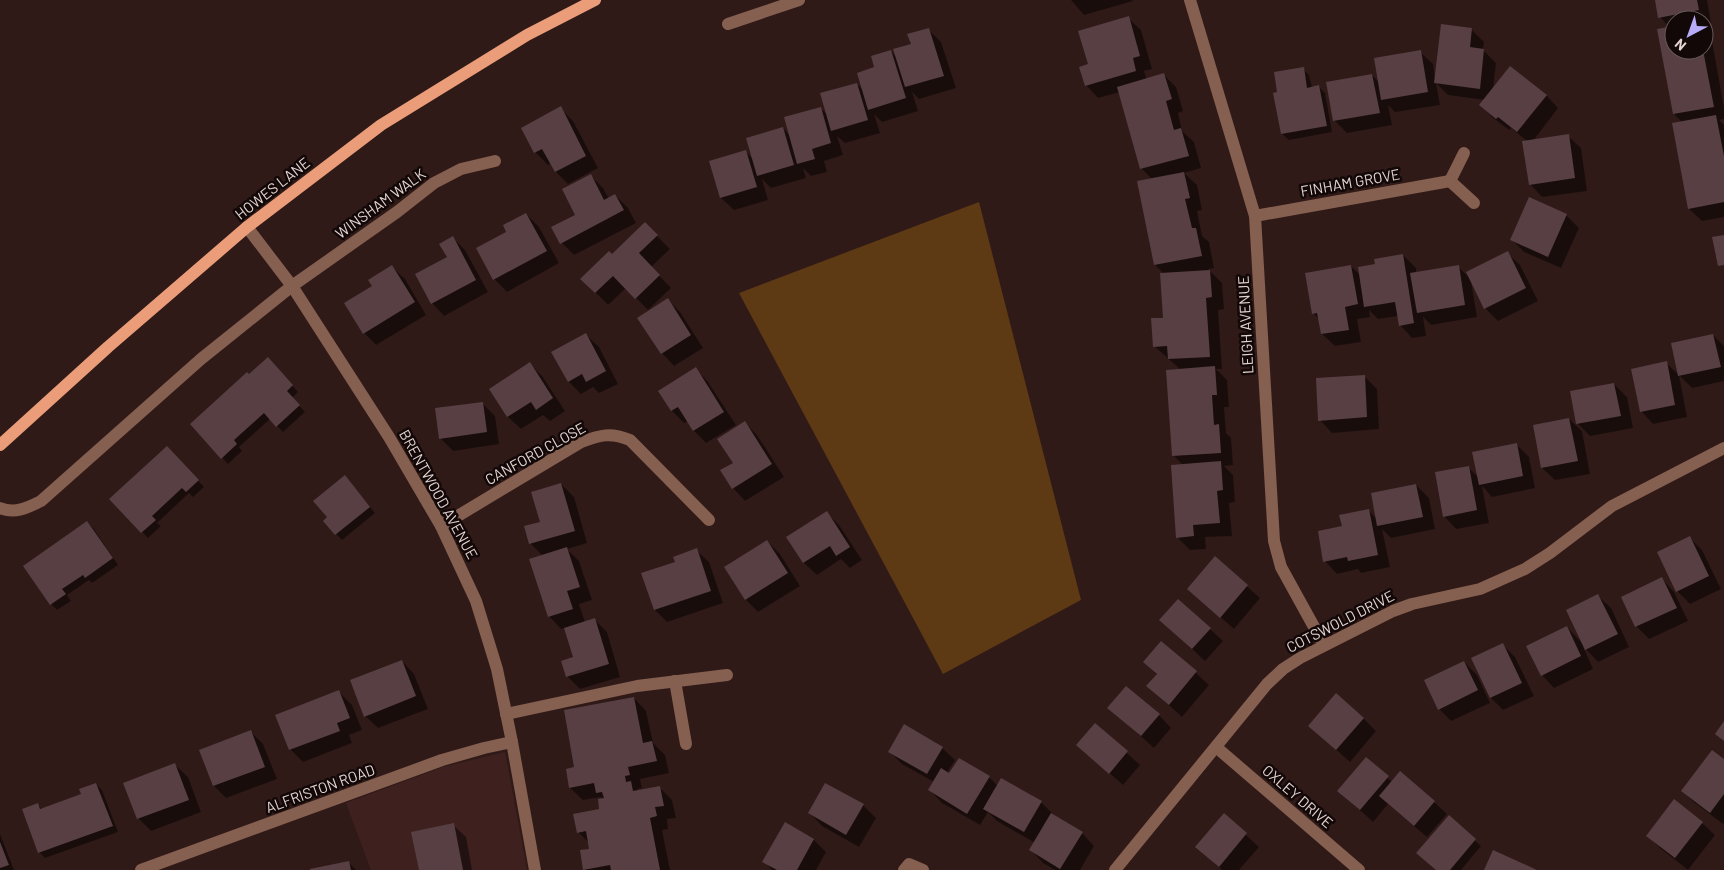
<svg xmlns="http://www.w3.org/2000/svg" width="1724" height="870" viewBox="0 0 1724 870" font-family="Barlow,sans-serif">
	<rect width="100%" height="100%" fill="#301a18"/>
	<path fill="#3e211f" d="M505 752 527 870H371L346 803 443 767Z"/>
	<path fill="#5d3914" d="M979 202 1081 600 943 674 739 293Z"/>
	<g fill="#0007">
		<path d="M1071 0H1132L1133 1 1084 15Z"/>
		<path d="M1656 0H1707L1711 23 1704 24V20H1674V50H1704V28L1711 35 1724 108V119L1719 120 1724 125V217L1702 221 1689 209 1683 123 1674 114 1670 28 1660 17Z"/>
		<path d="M1128 18 1141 30 1152 69 1144 71 1147 80 1164 75 1176 87 1183 111 1178 113 1182 131 1194 142 1201 168 1184 173 1197 185 1202 210 1197 211 1202 236 1209 242 1214 268 1208 269 1222 283 1224 309 1218 310 1222 369H1216L1227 380 1229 407H1224L1226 433 1231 438 1233 465 1224 466 1233 475 1235 502 1229 503 1232 536 1205 537 1206 549 1190 550 1177 537 1183 465 1174 456 1181 370 1154 346 1164 319V274L1155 265 1152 179 1141 168 1120 92 1098 98 1086 85 1089 65Z"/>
		<path d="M928 29 941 42 956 88 919 99 912 92 918 111 882 122 874 114 880 133 845 143 837 136 843 155 824 161 827 172 811 176 803 168 806 178 771 188 762 179 768 200 734 210 721 198 745 151 754 160 783 128 791 137 820 108 828 115 857 84 864 91 876 68 891 51 897 58Z"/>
		<path d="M1472 30 1484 42 1483 50 1496 63 1493 89 1546 95 1558 108 1533 141 1568 136 1581 148 1587 191 1542 197 1530 184 1527 141 1511 128 1509 130 1493 118 1481 105 1485 100 1448 95 1436 83 1440 105 1395 112 1388 105 1392 125 1347 133 1334 120 1372 75 1380 83 1420 52 1433 64 1435 78Z"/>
		<path d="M1303 69 1309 75 1312 88 1319 87 1325 93 1332 132 1289 140 1282 134 1278 93Z"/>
		<path d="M560 108 573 121 598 168 568 184 556 172 551 163 548 165 535 152Z"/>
		<path d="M591 176 603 188 609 199 615 195 628 208 636 223 574 255 562 243 576 215Z"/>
		<path d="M526 214 539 227 559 263 507 292 494 279 508 232Z"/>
		<path d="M1566 215 1579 228 1561 268 1524 252 1512 240Z"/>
		<path d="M645 224 670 249 651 267 671 288 648 310 626 288 608 305 582 279 612 256Z"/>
		<path d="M453 238 465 250 488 292 444 316 432 303 448 258Z"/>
		<path d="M1507 253 1520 265 1538 301 1498 321 1485 308 1471 281 1477 317 1431 325 1423 317 1426 336 1412 338 1400 325 1398 316 1378 319 1369 310 1370 317 1357 319 1361 342 1335 346 1322 334 1320 320 1313 313 1351 266 1361 276 1376 265 1403 255 1416 268V274L1458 267 1470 278Z"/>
		<path d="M392 267 405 279 426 315 376 345 364 333 374 287Z"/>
		<path d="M668 300 680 312 703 348 674 366 662 353 639 318Z"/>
		<path d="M586 335 599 347 618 384 599 393 593 387 581 394 569 382Z"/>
		<path d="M1713 335 1724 346V381L1692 388 1679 375Z"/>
		<path d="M1666 363 1679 375 1687 417 1653 424 1641 411Z"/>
		<path d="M530 364 542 376 565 411 550 421 543 415 521 429 508 417 491 390Z"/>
		<path d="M274 365 298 392 292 398 305 412 283 432 270 419 239 447 242 451 228 464 191 424 249 376Z"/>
		<path d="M696 369 708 382 736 425 706 443 694 431 688 421 684 423 672 411 660 392Z"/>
		<path d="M1364 376 1377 389 1379 429 1332 433 1320 420Z"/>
		<path d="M1614 384 1627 397 1633 428 1590 436 1578 424Z"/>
		<path d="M482 403 495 416 499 444 453 451 440 438Z"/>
		<path d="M1569 419 1582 431 1590 474 1555 480 1542 468Z"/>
		<path d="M745 423 757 435 784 477 745 501 733 488 734 463Z"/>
		<path d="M1516 444 1529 457 1535 488 1492 497 1482 486 1489 523 1456 529 1444 516 1468 467 1478 477Z"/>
		<path d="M167 447 204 487 193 497 189 493 157 523 161 526 148 538 111 499Z"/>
		<path d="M350 483 375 513 342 540 336 534Z"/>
		<path d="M561 484 574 497 587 543 567 549 579 561 592 600 579 604 585 622 594 619 607 632 620 677 580 689 567 676 574 658 565 628 561 629 549 616 543 556 530 543Z"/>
		<path d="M1416 485 1429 498 1435 529 1391 538 1382 529 1390 567 1361 573 1358 569 1337 574 1325 561 1343 527 1369 511 1377 519Z"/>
		<path d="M827 513 839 525 862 560 850 568 841 559 817 575 804 563 788 538Z"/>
		<path d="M87 522 93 528 118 565 92 583 89 580 67 595 71 601 57 610 51 604Z"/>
		<path d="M1690 538 1702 550 1721 589 1690 604 1677 591Z"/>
		<path d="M767 541 780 554 800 586 758 612 746 600 725 567Z"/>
		<path d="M696 550 709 562 723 603 667 622 655 610 642 574 676 563Z"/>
		<path d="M1215 558 1260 598 1234 629 1188 589Z"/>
		<path d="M1662 579 1674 592 1688 621 1649 639 1636 626Z"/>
		<path d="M1598 596 1611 608 1629 647 1598 662 1583 646 1593 669 1554 688 1542 675 1567 627 1582 643Z"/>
		<path d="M1161 620 1210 629 1223 641 1205 661Z"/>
		<path d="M1162 642 1209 685 1182 717 1148 686 1157 675 1145 662Z"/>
		<path d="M1502 644 1515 657 1534 696 1503 710 1491 698Z"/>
		<path d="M402 661 414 674 428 709 378 728 365 716Z"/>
		<path d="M1464 662 1477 675 1490 703 1451 721 1439 709Z"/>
		<path d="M339 692 352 705 362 730 349 735 352 743 303 762 290 749Z"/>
		<path d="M634 698 646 711 653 743 665 755 669 773 640 779 642 788 637 789 640 791 659 787 672 800 676 818 667 819 668 829 662 830 670 870H585L590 850 589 843 578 832 601 810 604 799 601 797 583 800 570 788 575 768Z"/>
		<path d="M1109 708 1159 715 1171 728 1154 748Z"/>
		<path d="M1363 718 1376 731 1350 762 1323 738Z"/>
		<path d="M1095 724 1140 765 1123 785 1077 745Z"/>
		<path d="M251 732 263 744 277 779 226 798 214 786Z"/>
		<path d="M942 748 955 760 947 773 989 777 998 786 1041 802 1054 815 1082 833 1094 846 1080 870H1055L1043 863 1031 850 1035 843 997 821 988 812 980 825 942 803 930 790 934 782 902 764 889 751Z"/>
		<path d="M1366 759 1392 782 1434 802 1447 814 1427 837 1388 804 1373 822 1339 791Z"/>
		<path d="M1724 761V823L1723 824 1695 803 1682 791Z"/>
		<path d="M175 765 188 777 201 812 151 831 138 818Z"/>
		<path d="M96 784 102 790 118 832 45 858 39 852 38 805 42 809 83 795Z"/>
		<path d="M826 784 863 805 876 818 859 847 822 826 810 813Z"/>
		<path d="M1224 815 1259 847 1239 870H1222L1197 847Z"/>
		<path d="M1449 817 1481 846 1461 870H1436Z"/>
		<path d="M1702 823 1715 835 1688 870 1660 848 1648 836Z"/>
		<path d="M785 824 814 840 826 852 816 870H772L764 861Z"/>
		<path d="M453 825 466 837 472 870H420Z"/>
		<path d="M0 834 14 870H0Z"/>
		<path d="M348 862 356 870H313Z"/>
	</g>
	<g fill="#583f43">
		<path d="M1655 0H1697L1699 10 1658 18Z"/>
		<path d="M1129 16 1140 56 1133 58 1136 71 1085 86 1079 67 1088 64 1078 31Z"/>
		<path d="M1441 24 1472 28 1470 47 1484 49 1480 89 1434 83Z"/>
		<path d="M1674 26V50H1703L1714 107 1673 114 1657 29Z"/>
		<path d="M929 28 944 76 905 87 893 49 911 44 907 34Z"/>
		<path d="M891 50 906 98 868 110 857 73 874 67 871 56Z"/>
		<path d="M1421 50 1428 92 1381 100 1374 58Z"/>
		<path d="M1510 66 1547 95 1517 132 1498 117 1496 119 1479 105Z"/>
		<path d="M1304 67 1307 88 1319 85 1327 126 1281 134 1273 93 1277 92 1274 72Z"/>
		<path d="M1164 73 1172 99 1166 101 1174 130 1181 128 1189 156 1140 169 1117 87Z"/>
		<path d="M1372 74 1380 113 1333 121 1326 82Z"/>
		<path d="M857 83 868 120 831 131 820 93Z"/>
		<path d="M561 106 586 156 555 172 542 149 534 153 521 128Z"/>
		<path d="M821 107 831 143 812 149 815 159 797 164 784 117Z"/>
		<path d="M1716 115 1724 156V202L1688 209 1672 123Z"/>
		<path d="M783 127 794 165 757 176 746 138Z"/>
		<path d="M1569 134 1575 178 1529 185 1522 141Z"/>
		<path d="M746 150 757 187 720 198 709 161Z"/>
		<path d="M1184 172 1190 198 1185 199 1192 228H1196L1202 256 1154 265 1137 181Z"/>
		<path d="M591 174 604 200 615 194 624 210 560 244 551 227 575 215 562 189Z"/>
		<path d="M1529 197 1567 214 1548 257 1510 240Z"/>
		<path d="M526 213 547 251 493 280 476 248 506 232 503 225Z"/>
		<path d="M645 222 658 235 639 253 660 275 635 299 613 276 595 293 580 279 609 251 612 254Z"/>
		<path d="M1724 235V265L1718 266 1712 237Z"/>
		<path d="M453 236 476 280 431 304 415 274 447 257 439 244Z"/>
		<path d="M1508 251 1526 288 1484 309 1466 272Z"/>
		<path d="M1403 254 1414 323 1399 326 1395 302 1364 307 1358 267 1375 264 1374 259Z"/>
		<path d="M392 265 415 302 363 334 344 303 372 286 368 280Z"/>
		<path d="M1351 265 1358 304 1345 307 1349 330 1321 334 1317 313 1312 314 1305 273Z"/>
		<path d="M1459 265 1465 305 1417 313 1410 273Z"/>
		<path d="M1210 270 1212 297 1206 298 1210 357 1168 359 1167 346 1153 347 1151 318H1163L1160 273Z"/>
		<path d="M668 298 691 335 661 354 637 318Z"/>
		<path d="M586 333 606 371 586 382 582 374 568 382 551 352Z"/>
		<path d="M1713 334 1721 367 1678 376 1671 343Z"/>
		<path d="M268 357 293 385 287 391 300 405 276 427 264 413 234 440 237 444 221 459 190 424 247 372 249 374Z"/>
		<path d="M1667 361 1675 405 1640 412 1631 369Z"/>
		<path d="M530 362 553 398 536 410 531 402 507 417 489 389Z"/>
		<path d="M1215 366 1217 395H1212L1214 425 1219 424 1221 453 1172 456 1166 370Z"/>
		<path d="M696 367 724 412 693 431 678 407 671 411 658 391Z"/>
		<path d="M1365 375 1367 417 1318 421 1316 378Z"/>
		<path d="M1614 383 1621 416 1576 424 1570 391Z"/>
		<path d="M483 402 487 432 439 439 435 408Z"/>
		<path d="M1569 418 1578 461 1541 468 1533 425Z"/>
		<path d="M745 421 772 464 732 489 720 470 733 463 717 439Z"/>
		<path d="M1517 443 1523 476 1479 485 1472 452Z"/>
		<path d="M167 446 199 480 186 492 182 488 152 516 156 520 141 533 109 499Z"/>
		<path d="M1221 461 1223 490 1217 491 1220 523 1193 525 1194 536 1176 538 1171 465Z"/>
		<path d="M1469 466 1477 510 1443 517 1435 472Z"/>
		<path d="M345 475 370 507 335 535 323 521 327 517 313 501Z"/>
		<path d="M561 483 575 531 529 544 524 526 540 522 531 492Z"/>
		<path d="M1416 484 1423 517 1377 526 1371 493Z"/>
		<path d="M1369 509 1378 555 1348 561 1347 557 1323 562 1318 531 1342 526 1339 515Z"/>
		<path d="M827 511 850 547 836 556 830 546 803 563 786 537Z"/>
		<path d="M87 521 113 558 85 578 83 575 62 589 66 594 50 605 23 566Z"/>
		<path d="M1690 536 1709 576 1676 592 1657 552Z"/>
		<path d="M767 540 788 573 745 600 724 567Z"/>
		<path d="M567 547 580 587 567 591 573 609 548 617 529 559Z"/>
		<path d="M697 548 711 591 654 610 641 573 675 562 673 557Z"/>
		<path d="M1215 556 1248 585 1220 618 1187 589Z"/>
		<path d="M1662 577 1677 608 1635 627 1621 597Z"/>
		<path d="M1598 594 1618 634 1585 650 1566 610Z"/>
		<path d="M1178 599 1211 628 1192 649 1159 620Z"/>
		<path d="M595 618 609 664 566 677 561 661 573 657 564 628Z"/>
		<path d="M1567 626 1581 656 1541 676 1526 646Z"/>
		<path d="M1161 641 1197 671 1169 705 1146 686 1157 674 1143 662Z"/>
		<path d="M1503 643 1522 683 1490 698 1471 658Z"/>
		<path d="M402 660 416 696 364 717 350 680Z"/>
		<path d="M1464 661 1478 690 1438 710 1424 680Z"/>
		<path d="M1126 686 1160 714 1141 736 1107 708Z"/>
		<path d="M339 690 350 718 337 723 340 731 289 750 275 715Z"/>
		<path d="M1336 693 1364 718 1336 750 1308 726Z"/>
		<path d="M634 697 643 743 652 741 657 761 628 767 630 775 625 776 626 782 631 781 633 791 660 786 664 806 655 807 657 816 650 818 660 870H611L610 865 583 870 580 850 589 849 586 831 577 833 573 814 599 809 598 799 604 798 602 792 596 793 594 783 569 788 566 769 574 767 564 710Z"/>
		<path d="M1724 721V741L1715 734Z"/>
		<path d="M1095 723 1128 751 1109 774 1076 745Z"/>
		<path d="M904 724 943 747 927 774 888 752Z"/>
		<path d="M251 730 265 767 213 786 199 750Z"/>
		<path d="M1712 750 1724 759V794L1710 813 1681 791Z"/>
		<path d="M1366 757 1389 776 1360 810 1337 791Z"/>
		<path d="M959 758 990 776 967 814 928 790 941 768 949 773Z"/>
		<path d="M175 763 189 800 137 819 123 783Z"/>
		<path d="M1400 771 1435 801 1414 826 1379 796Z"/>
		<path d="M1001 778 1042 801 1024 832 983 809Z"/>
		<path d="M96 783 113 826 38 853 22 809 38 803 40 809 62 801 81 794 79 789Z"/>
		<path d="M825 783 864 804 846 835 808 813Z"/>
		<path d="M1674 799 1703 822 1675 858 1646 836Z"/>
		<path d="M1051 813 1083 832 1060 869 1029 850Z"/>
		<path d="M1224 813 1247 833 1219 867 1195 847Z"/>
		<path d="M1449 815 1476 839 1450 870H1436L1416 853Z"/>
		<path d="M785 822 814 839 797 870H777L762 862Z"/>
		<path d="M454 823 463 870H419L411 832Z"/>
		<path d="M0 842 9 865 0 868Z"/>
		<path d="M1493 850 1537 870H1484Z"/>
		<path d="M349 861 351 870H310V869Z"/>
	</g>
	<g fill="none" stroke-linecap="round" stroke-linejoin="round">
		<g stroke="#855f4f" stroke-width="12">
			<path d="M1190 0 1255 216 1274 541 1281 567 1324 645"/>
			<path d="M728 24 799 0"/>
			<path d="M1464 153 1450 181 1474 203"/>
			<path d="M1255 216 1450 181"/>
			<path d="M247 227 292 286 389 437 441 526 476 601 497 669 512 742 535 870"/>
			<path d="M0 508C15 514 27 508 41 501L201 359 292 286 397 212 434 183 461 169 495 161"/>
			<path d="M441 526 581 442C601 435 610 432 630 440L709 520"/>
			<path d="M675 681 686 744"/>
			<path d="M506 714 637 686 727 675"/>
			<path d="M1216 747 1359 870"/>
			<path d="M141 870 442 760 484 748 512 742"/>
			<path d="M904 870 909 864 923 870"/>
			<path d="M1115 870 1267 684 1283 669 1300 658 1393 611 1412 604 1480 589 1525 569 1550 553 1612 506 1724 448"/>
		</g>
		<path stroke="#eb9d7a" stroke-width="12" d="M0 445 108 347 247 227 381 125 527 35 595 0"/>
	</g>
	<g text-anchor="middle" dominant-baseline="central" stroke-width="5" stroke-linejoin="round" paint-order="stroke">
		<g font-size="15" fill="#e6d6d4" stroke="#110807">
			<text transform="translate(1350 182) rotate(-10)">FINHAM GROVE</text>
			<text transform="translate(272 188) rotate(-38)">HOWES LANE</text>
			<text transform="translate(380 203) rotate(-36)">WINSHAM WALK</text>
			<text transform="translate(1245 325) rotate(-93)">LEIGH AVENUE</text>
			<text transform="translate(535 453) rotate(-29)">CANFORD CLOSE</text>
			<text transform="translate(439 494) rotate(61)">BRENTWOOD AVENUE</text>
			<text transform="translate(1340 621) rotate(-27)">COTSWOLD DRIVE</text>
			<text transform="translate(320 788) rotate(-20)">ALFRISTON ROAD</text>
			<text transform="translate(1298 796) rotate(41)">OXLEY DRIVE</text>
		</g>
	</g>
	<g transform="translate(1689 35) rotate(221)"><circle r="24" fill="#110807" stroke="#665a59"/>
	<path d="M0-4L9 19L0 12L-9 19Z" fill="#b7abf8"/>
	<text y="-8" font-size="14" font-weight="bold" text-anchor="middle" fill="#e6d6d4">N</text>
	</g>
</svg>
